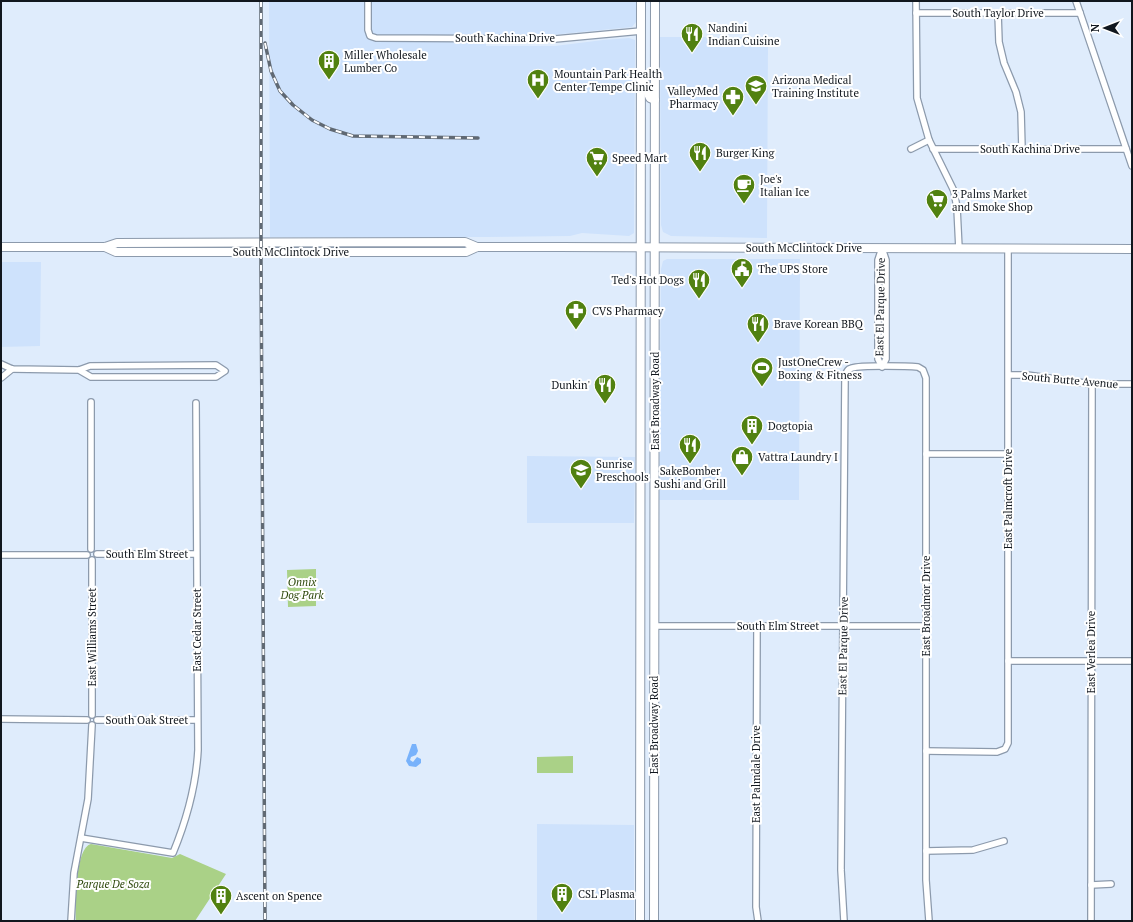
<svg xmlns="http://www.w3.org/2000/svg" width="1133" height="922" viewBox="0 0 1133 922" font-family="'PT Serif',serif">
	<rect width="100%" height="100%" fill="#dfecfc"/>
	<g fill="#cee2fc">
		<path d="M269 1H636V22L632 27 551 35H486V46H555L603 40 629 38 635 40 634 233 629 236 582 233 570 236 487 237H270Z"/>
		<path d="M660 37H768L767 238 671 236 663 232 661 225Z"/>
		<path d="M667 259H800L799 500H659L661 269 663 261Z"/>
		<path d="M1 262H41L40 346 1 347Z"/>
		<path d="M527 456 635 457 634 523H527Z"/>
		<path d="M537 824 634 825V921H537Z"/>
	</g>
	<g fill="#aad187">
		<path d="M316 569V606L288 607 287 570Z"/>
		<path d="M573 756V773H537V757Z"/>
		<path d="M91 844 172 858 180 854 226 874 195 921H76C75 906 75 848 91 844Z"/>
	</g>
	<path fill="#78b2fb" d="M412 744H416L418 751 416 755 411 757 410 760 413 762 417 757 421 759V763L416 767 409 766 406 761Z"/>
	<g fill="none" stroke-linecap="round" stroke-linejoin="round">
		<g stroke="#8c9aac" stroke-width="8">
			<g id="street">
				<path d="M368 1V30L370 36 376 38 555 39 641 31"/>
				<path d="M916 1 917 98 929 140 954 191 957 208 959 249"/>
				<path d="M1076 1 1132 166"/>
				<path d="M916 13H1080"/>
				<path d="M998 13 999 42 1004 63 1016 92 1021 112 1022 149"/>
				<path d="M911 149 929 140"/>
				<path d="M933 149H1126"/>
				<path d="M882 248 886 260V359L882 367 878 359V260Z"/>
				<path d="M1 364 12 369 79 370 90 366 216 365 225 371 216 377H91L79 370"/>
				<path d="M1009 375H1027L1092 384H1132"/>
				<path d="M1 378 12 369"/>
				<path d="M91 402V549"/>
				<path d="M926 454H1009"/>
				<path d="M97 554H196"/>
				<path d="M1 555H87"/>
				<path d="M654 626H926"/>
				<path d="M757 626 756 907 758 921"/>
				<path d="M1008 661H1132"/>
				<path d="M92 715V560"/>
				<path d="M1 719 87 720"/>
				<path d="M97 720H197"/>
				<path d="M926 751 997 752 1005 749 1008 743V249"/>
				<path d="M81 838 173 853C187 819 196 787 198 750L196 403"/>
				<path d="M926 851 973 850 1004 841"/>
				<path d="M1091 885 1111 884"/>
				<path d="M71 921 74 873 88 799 92 725"/>
				<path d="M844 921 841 870 845 377C846 373 847 369 852 368 860 365 908 366 918 367L923 370 926 378V880L929 921"/>
				<path d="M1091 921 1092 384"/>
			</g>
		</g>
		<g stroke="#8c9aac" stroke-width="10">
			<g id="secondary">
				<path d="M642 75C646 83 647 93 650 98L655 100"/>
				<path d="M1 247H105L117 243 465 242 477 247"/>
				<path d="M105 247 116 252H466L477 247H558L1132 249"/>
				<path d="M640 921 641 1"/>
				<path d="M654 921 655 1"/>
			</g>
		</g>
		<use href="#street" stroke="#fff" stroke-width="5.5"/>
		<use href="#secondary" stroke="#fff" stroke-width="8"/>
		<g stroke="#606973" stroke-width="3.5">
			<g id="rail">
				<path d="M261 1V267L265 921"/>
				<path d="M265 43 271 71 280 91 293 105 312 120 330 129 353 136 478 138"/>
			</g>
		</g>
		<use href="#rail" stroke="#fff" stroke-width="2" stroke-dasharray="6" stroke-linecap="butt"/>
	</g>
	<defs>
		<g id="restaurant-pin" transform="scale(1.15)"><path d="M0 17L-7.5 6A9.5 9.5 0 1 1 7.5 6Z" fill="#518110" stroke="#fff"/><path d="M-5-6h1v4h1v-4h1v4h1v-4h1v5L-1.5 .5V6h-2V.5L-5-1ZM5-6V6H3V1.5H1.5Q1.5-4 5-6Z" fill="#fff"/></g>
		<g id="building-pin" transform="scale(1.15)"><path d="M0 17L-7.5 6A9.5 9.5 0 1 1 7.5 6Z" fill="#518110" stroke="#fff"/><path d="M-4-6H4V6H1V3H-1V6H-4ZM-2.5-4.3h1.7v1.8h-1.7ZM.8-4.3h1.7v1.8H.8ZM-2.5-1h1.7V.8h-1.7ZM.8-1h1.7V.8H.8Z" fill="#fff"/></g>
		<g id="hospital-pin" transform="scale(1.15)"><path d="M0 17L-7.5 6A9.5 9.5 0 1 1 7.5 6Z" fill="#518110" stroke="#fff"/><path d="M-5-5h3v3.5h4V-5h3V5h-3V1.5h-4V5h-3Z" fill="#fff"/></g>
		<g id="university-pin" transform="scale(1.15)"><path d="M0 17L-7.5 6A9.5 9.5 0 1 1 7.5 6Z" fill="#518110" stroke="#fff"/><path d="M0-5L7-2L0 1L-7-2ZM-4 1L0 2.5L4 1V4Q0 6-4 4Z" fill="#fff"/></g>
		<g id="pharmacy-pin" transform="scale(1.15)"><path d="M0 17L-7.5 6A9.5 9.5 0 1 1 7.5 6Z" fill="#518110" stroke="#fff"/><path d="M-2-6h4v4h4v4h-4v4h-4v-4h-4v-4h4Z" fill="#fff"/></g>
		<g id="supermarket-pin" transform="scale(1.15)"><path d="M0 17L-7.5 6A9.5 9.5 0 1 1 7.5 6Z" fill="#518110" stroke="#fff"/><path d="M-6-5.5h2.5l.6 2H6L4.5 2H-2.5L-4.4-4H-6ZM-1.5 3.2a1.3 1.3 0 1 0 .1 0ZM3 3.2a1.3 1.3 0 1 0 .1 0Z" fill="#fff"/></g>
		<g id="cafe-pin" transform="scale(1.15)"><path d="M0 17L-7.5 6A9.5 9.5 0 1 1 7.5 6Z" fill="#518110" stroke="#fff"/><path d="M-5.5-4.5H6V0H3Q3 3.5 0 3.5H-2.5Q-5.5 3.5-5.5 0ZM3-3.2v2h1.7v-2ZM-6 4.5H4V6H-6Z" fill="#fff"/></g>
		<g id="civic-pin" transform="scale(1.15)"><path d="M0 17L-7.5 6A9.5 9.5 0 1 1 7.5 6Z" fill="#518110" stroke="#fff"/><path d="M-.6-6.5H3V-4.5H.6V-3L4-1V1h2V6H-6V1h2V-1L-.6-3ZM-1.2 2.5V6h2.4V2.5Z" fill="#fff"/></g>
		<g id="stadium-pin" transform="scale(1.15)"><path d="M0 17L-7.5 6A9.5 9.5 0 1 1 7.5 6Z" fill="#518110" stroke="#fff"/><path d="M0-5a6.5 5 0 1 0 0 10a6.5 5 0 1 0 0-10ZM-3.5-1.8h7v3.6h-7Z" fill="#fff"/></g>
		<g id="shop-pin" transform="scale(1.15)"><path d="M0 17L-7.5 6A9.5 9.5 0 1 1 7.5 6Z" fill="#518110" stroke="#fff"/><path d="M-5-2.5h2.3a2.7 3.5 0 0 1 5.4 0H5L5.5 6h-11ZM-1.5-2.5h3a1.5 2.3 0 0 0-3 0Z" fill="#fff"/></g>
		<g id="school-pin" transform="scale(1.15)"><path d="M0 17L-7.5 6A9.5 9.5 0 1 1 7.5 6Z" fill="#518110" stroke="#fff"/><path d="M0-5L7-2L0 1L-7-2ZM-4 1L0 2.5L4 1V4Q0 6-4 4Z" fill="#fff"/></g>
	</defs>
	<g fill-rule="evenodd">
		<use href="#restaurant-pin" x="692" y="34"/>
		<use href="#building-pin" x="329" y="61"/>
		<use href="#hospital-pin" x="538" y="80"/>
		<use href="#university-pin" x="756" y="86"/>
		<use href="#pharmacy-pin" x="733" y="97"/>
		<use href="#restaurant-pin" x="700" y="153"/>
		<use href="#supermarket-pin" x="597" y="158"/>
		<use href="#cafe-pin" x="744" y="185"/>
		<use href="#supermarket-pin" x="937" y="200"/>
		<use href="#civic-pin" x="742" y="269"/>
		<use href="#restaurant-pin" x="699" y="280"/>
		<use href="#pharmacy-pin" x="576" y="311"/>
		<use href="#restaurant-pin" x="758" y="324"/>
		<use href="#stadium-pin" x="762" y="368"/>
		<use href="#restaurant-pin" x="605" y="385"/>
		<use href="#building-pin" x="752" y="426"/>
		<use href="#restaurant-pin" x="690" y="445"/>
		<use href="#shop-pin" x="742" y="457"/>
		<use href="#school-pin" x="581" y="470"/>
		<use href="#building-pin" x="562" y="894"/>
		<use href="#building-pin" x="221" y="896"/>
	</g>
	<g text-anchor="middle" dominant-baseline="central" stroke-width="4" stroke-linejoin="round" paint-order="stroke">
		<g font-size="11" fill="#11171e" stroke="#fff">
			<text x="998" y="13">South Taylor Drive</text>
			<text x="505" y="38">South Kachina Drive</text>
			<text x="1030" y="149">South Kachina Drive</text>
			<text x="804" y="248">South McClintock Drive</text>
			<text x="291" y="252">South McClintock Drive</text>
			<text transform="translate(880 307) rotate(-89)">East El Parque Drive</text>
			<text transform="translate(1070 380) rotate(5)">South Butte Avenue</text>
			<text transform="translate(655 401) rotate(-90)">East Broadway Road</text>
			<text transform="translate(1008 499) rotate(-90)">East Palmcroft Drive</text>
			<text x="147" y="554">South Elm Street</text>
			<text transform="translate(926 606) rotate(-90)">East Broadmor Drive</text>
			<text x="778" y="626">South Elm Street</text>
			<text transform="translate(197 630) rotate(-90)">East Cedar Street</text>
			<text transform="translate(92 637) rotate(-90)">East Williams Street</text>
			<text transform="translate(843 646) rotate(-89)">East El Parque Drive</text>
			<text transform="translate(1091 652) rotate(-90)">East Verlea Drive</text>
			<text x="147" y="720">South Oak Street</text>
			<text transform="translate(654 725) rotate(-90)">East Broadway Road</text>
			<text transform="translate(756 774) rotate(-90)">East Palmdale Drive</text>
		</g>
		<g font-size="11" fill="#11171e" stroke="#fff" text-anchor="start">
			<text x="708" y="28">Nandini<tspan x="708" dy="13">Indian Cuisine</tspan></text>
			<text x="344" y="55">Miller Wholesale<tspan x="344" dy="13">Lumber Co</tspan></text>
			<text x="554" y="74">Mountain Park Health<tspan x="554" dy="13">Center Tempe Clinic</tspan></text>
			<text x="772" y="80">Arizona Medical<tspan x="772" dy="13">Training Institute</tspan></text>
			<text x="718" y="91" text-anchor="end">ValleyMed<tspan x="718" dy="13">Pharmacy</tspan></text>
			<text x="716" y="153">Burger King</text>
			<text x="612" y="158">Speed Mart</text>
			<text x="760" y="179">Joe's<tspan x="760" dy="13">Italian Ice</tspan></text>
			<text x="952" y="194">3 Palms Market<tspan x="952" dy="13">and Smoke Shop</tspan></text>
			<text x="758" y="269">The UPS Store</text>
			<text x="684" y="280" text-anchor="end">Ted's Hot Dogs</text>
			<text x="592" y="311">CVS Pharmacy</text>
			<text x="774" y="324">Brave Korean BBQ</text>
			<text x="778" y="362">JustOneCrew -<tspan x="778" dy="13">Boxing &amp; Fitness</tspan></text>
			<text x="590" y="385" text-anchor="end">Dunkin'</text>
			<text x="768" y="426">Dogtopia</text>
			<text x="758" y="457">Vattra Laundry I</text>
			<text x="596" y="464">Sunrise<tspan x="596" dy="13">Preschools</tspan></text>
			<text x="690" y="471" text-anchor="middle">SakeBomber<tspan x="690" dy="13">Sushi and Grill</tspan></text>
			<text x="578" y="894">CSL Plasma</text>
			<text x="236" y="896">Ascent on Spence</text>
		</g>
		<g font-size="11" font-style="italic" fill="#2d480b" stroke="#fff">
			<text x="302" y="582">Onnix<tspan x="302" dy="13">Dog Park</tspan></text>
			<text x="113" y="884">Parque De Soza</text>
		</g>
	</g>
	<rect width="1133" height="922" fill="none" stroke="#11171e" stroke-width="4"/>
	<g transform="translate(1105 28) rotate(270)" stroke="#ffffff" stroke-width="3" paint-order="stroke">
	<path d="M0-3L7 15L0 10L-7 15Z" fill="#11171e"/>
	<text y="-6" font-size="11" font-weight="bold" text-anchor="middle" fill="#11171e">N</text>
	</g>
</svg>
